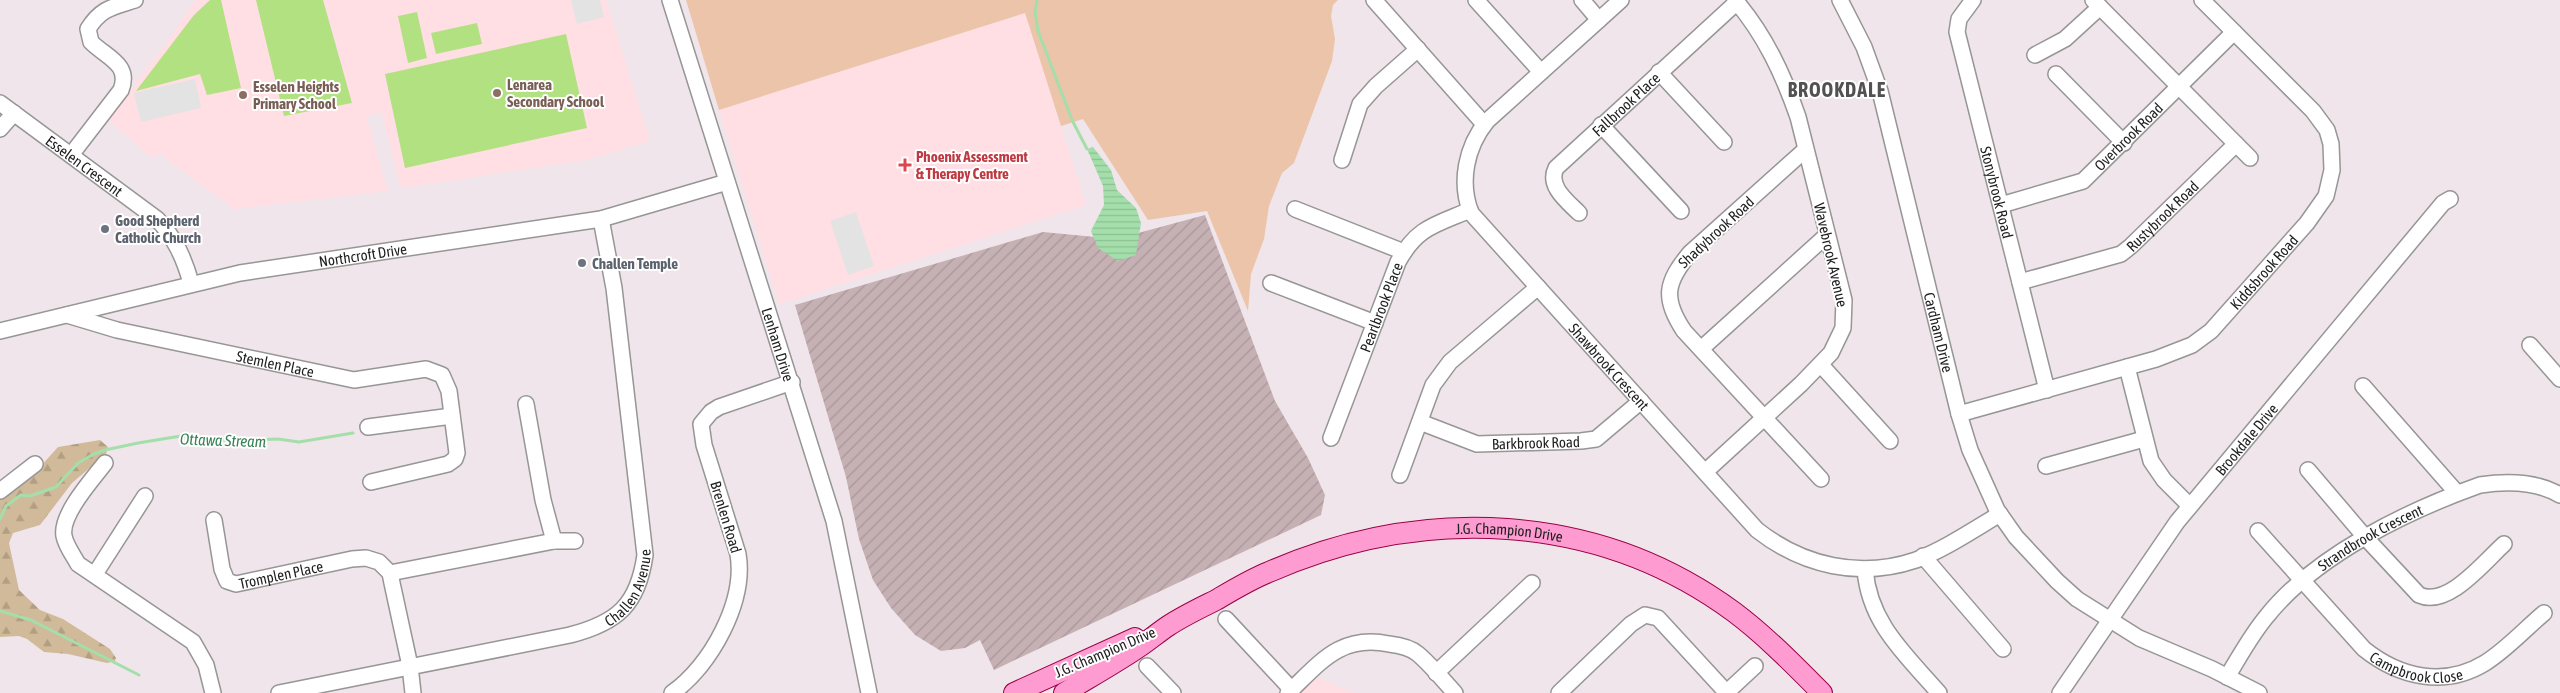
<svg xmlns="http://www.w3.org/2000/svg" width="2560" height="693" viewBox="0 0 2560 693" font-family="'Asap Condensed',sans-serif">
	<defs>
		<pattern id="construction-furrows" width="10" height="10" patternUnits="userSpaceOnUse" patternTransform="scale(1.25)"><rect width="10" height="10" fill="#c5b0b3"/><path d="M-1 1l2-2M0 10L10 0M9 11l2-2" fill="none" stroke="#a9979a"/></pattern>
		<pattern id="forest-firs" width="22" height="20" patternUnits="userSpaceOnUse" patternTransform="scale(1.25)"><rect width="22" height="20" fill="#d0ba99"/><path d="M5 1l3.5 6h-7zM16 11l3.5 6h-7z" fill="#b29f83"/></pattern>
		<pattern id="water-rules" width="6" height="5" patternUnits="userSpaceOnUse" patternTransform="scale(1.25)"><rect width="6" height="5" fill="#a4dfab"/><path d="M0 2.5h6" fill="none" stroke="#8dbf93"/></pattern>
	</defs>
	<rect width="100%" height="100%" fill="#f0e5ea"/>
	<g fill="#ffdfe3">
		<path d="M195 0H606L650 141 586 160 401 188 381 112 366 116 388 191 234 209 159 153 154 159 108 120 167 42Z"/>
		<path d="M1025 13 1086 205 779 304 719 110Z"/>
		<path d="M1317 678 1355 693H1300Z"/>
	</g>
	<path fill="url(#construction-furrows)" d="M1205 215 1275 401 1308 458 1325 495 1321 515 994 670 980 640 965 648 941 651 915 635 891 608 873 580 859 539 846 477 795 305 1043 232 1116 239Z"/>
	<path fill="#ebc4aa" d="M686 0H1338L1333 5 1331 16 1335 39 1332 61 1294 163 1282 173 1269 206 1264 239 1251 274 1248 311 1207 211 1148 220 1083 119 1061 126 1025 13 719 110Z"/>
	<path fill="url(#forest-firs)" d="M100 440 108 447 106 454 72 483 40 525 13 533 9 543 19 590 40 610 63 619 110 649 116 658 115 661 107 663 68 654 44 652 27 639 19 636 0 637V496L40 467 58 447Z"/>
	<g fill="#b1e181">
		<path d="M210 0H221L241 88 207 95 200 74 136 91 194 15Z"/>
		<path d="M256 0H323L352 103 284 116Z"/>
		<path d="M417 12 427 58 408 63 398 16Z"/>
		<path d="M477 23 482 44 436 54 431 33Z"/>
		<path d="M566 34 587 128 405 168 385 74Z"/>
	</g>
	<g fill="#e3e3e3">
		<path d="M571 0H600L604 17 577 24Z"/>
		<path d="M195 79 201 108 141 122 134 93Z"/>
		<path d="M856 212 874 266 848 275 830 221Z"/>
	</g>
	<path fill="url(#water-rules)" d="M1093 147 1111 170 1117 190 1136 208 1141 223 1136 255 1118 261 1098 248 1091 231 1104 205 1103 186 1087 149Z"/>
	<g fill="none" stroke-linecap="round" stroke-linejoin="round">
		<g stroke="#a4dfab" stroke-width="3">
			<path d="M1037 0 1035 12 1038 31 1072 120 1087 149"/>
			<path d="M0 519 6 506 21 495 30 496 56 487 78 463 94 454 105 450 138 443 181 436 231 441 278 439 299 442 353 433"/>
			<path d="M0 611 31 620 139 675"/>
		</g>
		<g stroke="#969696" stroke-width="18">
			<g id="minor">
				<path id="s1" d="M670 0 834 521 869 693"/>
				<path d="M1374 0 1484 124"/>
				<path d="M1476 0 1541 72"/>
				<path d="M1582 0 1599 20"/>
				<path id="s2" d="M1621 0 1487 121C1466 147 1459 182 1471 213L1757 530C1803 566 1860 579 1916 560 1945 549 1973 530 2000 514"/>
				<path id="s3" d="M1840 0 1864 47 1880 91 1959 414 1970 450 1997 510 2016 537 2057 581 2077 599 2139 638 2212 669 2259 693"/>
				<path id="s4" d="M1973 0 1959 19 1957 32 2047 390"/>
				<path d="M2093 0 2250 158"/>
				<path d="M2035 55 2065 39 2100 7"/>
				<path d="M1659 72 1724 142"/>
				<path d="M2056 74 2124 143"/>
				<path id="s5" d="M0 103 157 219C175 238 184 258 191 283"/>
				<path d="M1601 125 1681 211"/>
				<path d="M0 129 14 113"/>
				<path d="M1805 150 1690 253C1666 282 1662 298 1684 331L1821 479"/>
				<path d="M71 155 121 90C131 64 107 58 91 42L88 29C101 8 113 7 135 0"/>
				<path d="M1342 160 1360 104 1376 86 1418 49"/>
				<path id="s6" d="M2001 205 2083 181 2234 32"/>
				<path d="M1295 209 1404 252"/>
				<path id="s7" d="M1579 213C1567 201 1547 186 1556 168L1737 2"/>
				<path id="s8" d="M2020 282 2121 254 2131 246 2236 144"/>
				<path d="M1271 283 1375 323"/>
				<path id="s9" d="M67 315 117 330 354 380 426 369 442 375 449 391 457 453 455 459 448 464 371 482"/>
				<path id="s10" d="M0 331 240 273 601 219 727 182"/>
				<path d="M2530 345 2560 379"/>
				<path d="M1701 349 1827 235"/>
				<path d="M1821 365 1890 441"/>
				<path d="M2127 367 2151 461 2164 480 2190 506"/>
				<path d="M2363 386 2457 493"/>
				<path d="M526 404 543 500 554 541"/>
				<path id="s11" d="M1959 414 2156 359 2192 345 2211 331 2307 223 2326 196 2332 170 2331 144 2327 130 2313 111 2202 0"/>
				<path id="s12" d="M1420 422 1477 444 1581 441 1596 439 1641 401"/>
				<path d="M368 427 452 416"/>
				<path id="s13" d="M1331 438 1398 262C1417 227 1435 225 1470 210"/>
				<path d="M105 463C92 480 60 515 64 536 66 546 73 555 78 564L193 642 206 665 213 693"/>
				<path d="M2046 466 2144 439"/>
				<path d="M2308 470 2365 537 2419 595C2448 608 2484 562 2504 544"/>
				<path d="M1705 472 1801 384 1831 353 1843 328 1844 300 1798 117C1783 74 1765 35 1735 0"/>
				<path d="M1400 475 1433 385 1450 362 1538 287"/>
				<path d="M0 491 35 464"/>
				<path id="s14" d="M214 520 222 569 227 581 236 584 352 559 366 558 379 562 390 573 392 583 410 666 413 693"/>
				<path id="s15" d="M2258 531 2364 649C2399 677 2444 688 2485 663 2506 650 2525 629 2544 613"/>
				<path d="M1923 556 2003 649"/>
				<path d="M1865 569C1869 623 1905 654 1939 693"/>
				<path d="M390 573 554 541H575"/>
				<path d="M95 574 145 496"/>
				<path d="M1226 619 1292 690"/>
				<path d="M1147 666 1173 693"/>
				<path d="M1436 673 1532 583"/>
				<path id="s16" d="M2227 677C2240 656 2251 635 2267 616 2316 555 2407 511 2480 485 2506 481 2536 481 2560 495"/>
				<path id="s17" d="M279 693 570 635C617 623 638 605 645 555L614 288 601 219"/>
				<path d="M672 693C711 666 746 601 738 554L704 445 701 424 711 412 719 407 792 382"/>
				<path d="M1288 693C1320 663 1340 634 1389 644 1398 645 1411 648 1418 654 1431 665 1443 680 1455 693"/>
				<path d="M1559 693 1631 624 1645 615 1658 618 1727 693"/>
				<path d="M1726 693 1755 666"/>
				<path id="s18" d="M2060 693 2177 522 2443 203 2450 199"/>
			</g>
		</g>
		<g stroke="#9a0044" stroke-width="22">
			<g id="major">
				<path d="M1014 693 1135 638"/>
				<path id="s19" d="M1064 693C1087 679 1110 666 1133 651 1145 644 1156 634 1168 626 1183 616 1200 608 1216 600 1233 590 1251 579 1269 572 1422 505 1597 511 1734 612 1766 636 1794 665 1822 693"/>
			</g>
		</g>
		<use href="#minor" stroke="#fff" stroke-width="15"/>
		<use href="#major" stroke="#fe9cd1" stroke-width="20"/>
	</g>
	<g fill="#8d6e63" stroke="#fff" stroke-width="2">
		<circle cx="497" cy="93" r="5"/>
		<circle cx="243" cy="95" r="5"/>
	</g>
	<path fill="#e0444e" stroke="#fff" stroke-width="2" d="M902.5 157.5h5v5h5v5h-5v5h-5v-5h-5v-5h5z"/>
	<g fill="#6b7280" stroke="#fff" stroke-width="2">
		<circle cx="105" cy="229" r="5"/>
		<circle cx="582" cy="263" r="5"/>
	</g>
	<g text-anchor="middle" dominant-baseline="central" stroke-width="4" stroke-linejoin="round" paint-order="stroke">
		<g font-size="15" font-weight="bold" fill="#785e54" stroke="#fff" text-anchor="start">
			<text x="507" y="84">Lenarea<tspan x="507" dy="17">Secondary School</tspan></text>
			<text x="253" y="86">Esselen Heights<tspan x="253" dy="17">Primary School</tspan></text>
		</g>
		<g font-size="15" fill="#1f1f1f" stroke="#fff">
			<text stroke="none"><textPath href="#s7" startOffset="149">Fallbrook Place</textPath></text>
			<text stroke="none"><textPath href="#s6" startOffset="149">Overbrook Road</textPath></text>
			<text stroke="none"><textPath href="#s5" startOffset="105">Esselen Crescent</textPath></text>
			<text stroke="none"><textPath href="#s4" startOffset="202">Stonybrook Road</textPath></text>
			<text stroke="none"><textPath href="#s8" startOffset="161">Rustybrook Road</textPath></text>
			<text transform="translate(1716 232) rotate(-43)">Shadybrook Road</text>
			<text stroke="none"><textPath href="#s10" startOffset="371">Northcroft Drive</textPath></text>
			<text transform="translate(1831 255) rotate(77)">Wavebrook Avenue</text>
			<text stroke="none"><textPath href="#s11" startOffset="346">Kiddsbrook Road</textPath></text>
			<text stroke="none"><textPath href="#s13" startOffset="140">Pearlbrook Place</textPath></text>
			<text stroke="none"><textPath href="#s3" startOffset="348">Cardham Drive</textPath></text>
			<text stroke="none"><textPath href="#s1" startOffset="361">Lenham Drive</textPath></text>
			<text stroke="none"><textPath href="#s9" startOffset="214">Stemlen Place</textPath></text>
			<text stroke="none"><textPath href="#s2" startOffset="485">Shawbrook Crescent</textPath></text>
			<text stroke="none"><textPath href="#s18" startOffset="315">Brookdale Drive</textPath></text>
			<text stroke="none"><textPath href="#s12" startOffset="120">Barkbrook Road</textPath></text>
			<text transform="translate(726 517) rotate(73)">Brenlen Road</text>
			<text stroke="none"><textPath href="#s19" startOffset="485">J.G. Champion Drive</textPath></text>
			<text stroke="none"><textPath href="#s16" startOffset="204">Strandbrook Crescent</textPath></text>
			<text stroke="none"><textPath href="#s14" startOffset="118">Tromplen Place</textPath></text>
			<text stroke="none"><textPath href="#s17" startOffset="378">Challen Avenue</textPath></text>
			<text transform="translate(1105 652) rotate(-23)">J.G. Champion Drive</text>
			<text stroke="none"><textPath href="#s15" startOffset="216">Campbrook Close</textPath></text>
		</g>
		<g font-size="15" font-weight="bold" fill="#be3a42" stroke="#fff" text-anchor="start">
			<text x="916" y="156">Phoenix Assessment<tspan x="916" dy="17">&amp; Therapy Centre</tspan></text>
		</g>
		<g font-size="15" font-weight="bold" fill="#5b616d" stroke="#fff" text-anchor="start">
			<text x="115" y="220">Good Shepherd<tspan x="115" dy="17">Catholic Church</tspan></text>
			<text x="592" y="263">Challen Temple</text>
		</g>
		<g font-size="16" font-style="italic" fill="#388255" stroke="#fff">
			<text transform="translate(223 440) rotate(2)">Ottawa Stream</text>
		</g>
		<g font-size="20" font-weight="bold" letter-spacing="1" fill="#525252" stroke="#fff">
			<text x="1837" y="89">BROOKDALE</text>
		</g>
	</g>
</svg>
